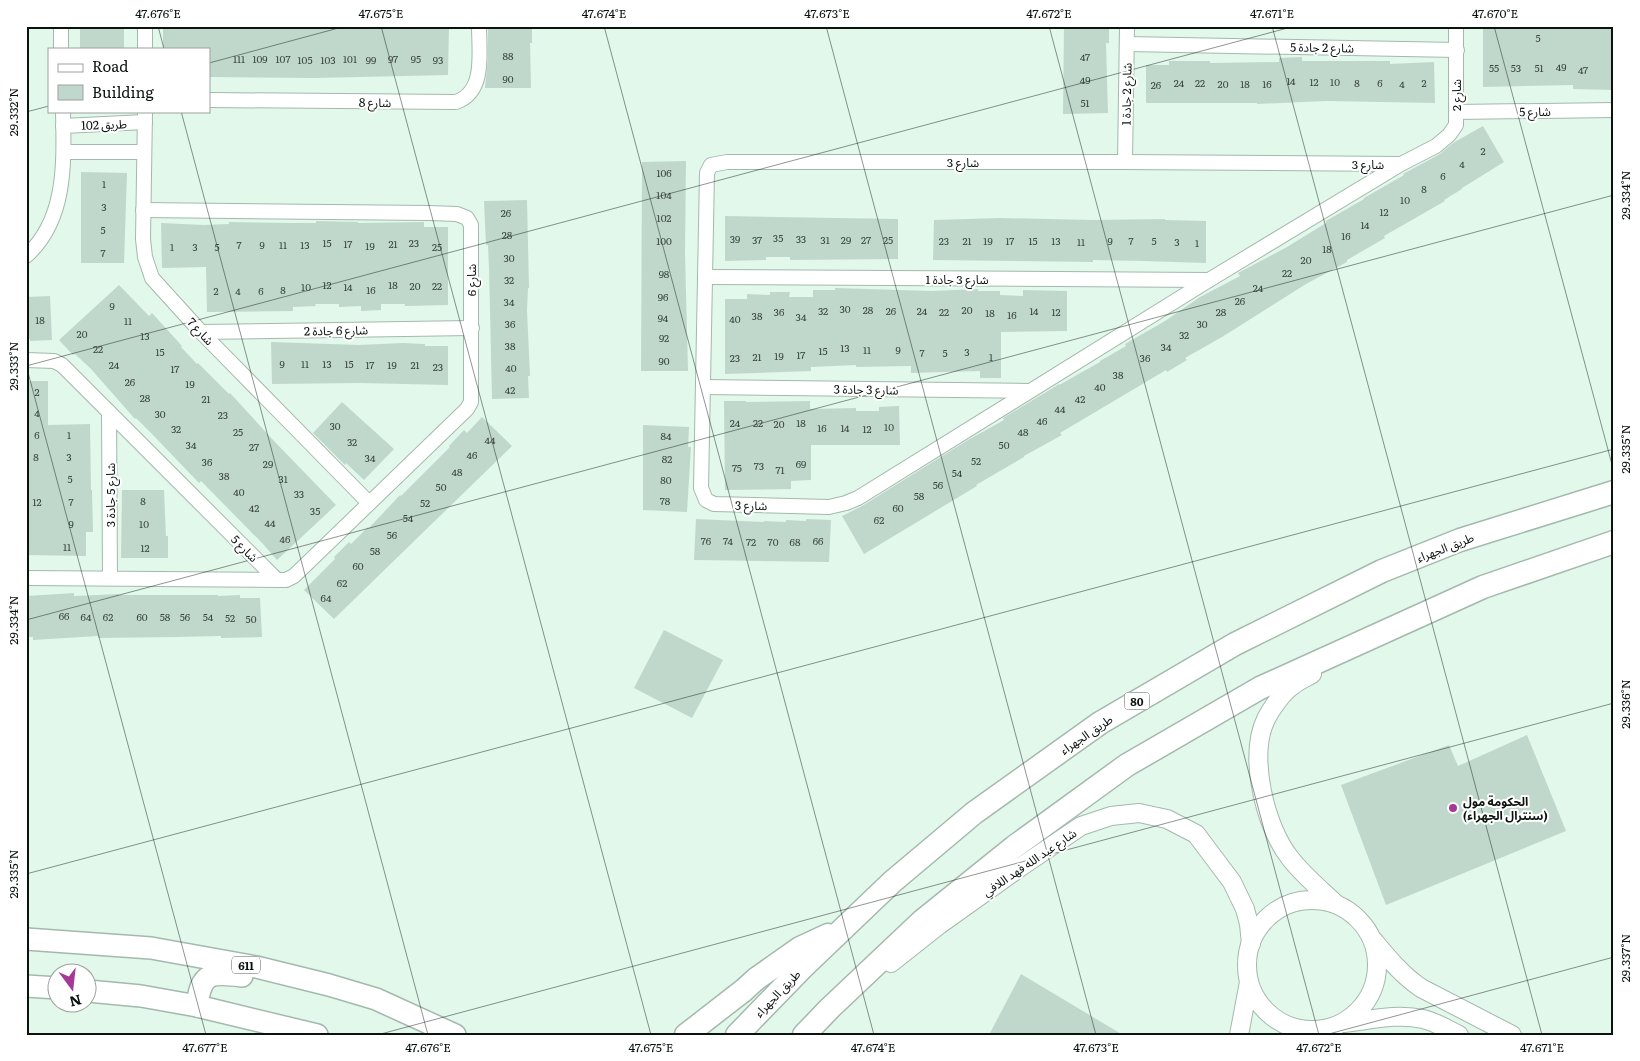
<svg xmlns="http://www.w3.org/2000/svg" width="1640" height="1061" viewBox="0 0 1640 1061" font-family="Literata,'Noto Sans Arabic',serif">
	<rect width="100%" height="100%" fill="#e1f8eb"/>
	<g fill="#c0d8cb">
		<rect x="80" y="26" width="44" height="23"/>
		<path d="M163 26H449L448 75 315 78 209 77V49H163Z"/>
		<path d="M488 26H532V43H530L531 88H485L488 59Z"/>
		<path d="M1064 26H1109V43H1106L1108 113 1063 114Z"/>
		<path d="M1483 26H1614V90L1573 89V85L1483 87Z"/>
		<path d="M1302 57V61H1390V64L1434 62 1435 103 1326 101 1257 104V103H1146V65H1169V61H1210V63L1279 62V58Z"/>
		<path d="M1483 126 1504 162 1462 188V189L1444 200 1445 201 1384 236 1385 238 1347 260V262L1306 284 1222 337 1185 358 1187 360 1167 372 1166 370 1060 433 1062 435 1024 456V457L976 485 977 486 864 554 842 516 862 506 968 440 1004 420 1003 418 1056 386 1059 384V385L1100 362V361L1126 346 1125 344 1165 321 1200 297 1240 276 1238 273 1287 247 1326 223V221L1364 199V198L1404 175 1403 174 1440 154 1453 143Z"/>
		<path d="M686 161 685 252 688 371H641L642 162Z"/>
		<path d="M81 172 127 173 124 263H81Z"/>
		<path d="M527 200 529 288H528L527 310 530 376H528L529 398 492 399 489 268 488 245H486L484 201Z"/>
		<path d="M725 216 898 219V259L790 260V257H766V260L725 261Z"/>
		<path d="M1000 218 1094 220 1165 219V220L1206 221V263L1143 261 1093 260V262L933 260 934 220Z"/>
		<path d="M316 221 358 222V223L424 222V227H448V305L405 306V304H381V310L361 311V306L339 307V304H315L316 306 293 307V311L207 312 206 267 162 268 161 223 204 225 229 224V222L294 223H316Z"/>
		<path d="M119 285 149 316 152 313 182 346 181 347 197 364 198 363 229 394 230 393 274 441 336 505 277 560 263 544 201 481 199 483 152 434 136 418 135 419 91 369 75 354 73 355 59 340Z"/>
		<path d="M835 288 932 291 978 289V291H1000V295L1023 296V290L1067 291V331L1001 332V378H980V371L911 373V366L856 367V365L811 367V371L725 374V299H747V294L770 295V292H790L789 297H813V290H835Z"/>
		<path d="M50 296 52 340 30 341V339H26V297Z"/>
		<path d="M271 342 359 345 403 343 425 344V346H448V385L360 383 272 384Z"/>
		<path d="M26 381H48V425L90 424 91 490H92L93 532H86V556L26 555Z"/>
		<path d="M724 401H746V402L810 401V409L856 408V411H879V407L899 406 900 445H811V480L791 481V489L725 490Z"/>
		<path d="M342 402 394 449 364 480 346 463 345 465 313 433Z"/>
		<path d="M482 417 512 446 334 619 304 590 335 559 334 557 349 542 351 544 368 527 369 528 400 495 401 496 450 447 449 446 464 430 467 433Z"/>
		<path d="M643 425 689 427 688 447H691L687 512 643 510Z"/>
		<path d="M122 490H164L166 536H168V558H121Z"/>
		<path d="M696 519 764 522V521L786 522V520L806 521V519L831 520 829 562 694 560Z"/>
		<path d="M74 593V596L119 594V595H218V596L240 595V598H260L262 637 221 638V636L177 637 98 638V636L33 640V637H26V596Z"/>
		<path d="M664 630 723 660 692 718 634 688Z"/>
		<path d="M1527 735 1566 831 1386 905 1341 785 1449 745 1458 766Z"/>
		<path d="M1021 974 1123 1035H989Z"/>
	</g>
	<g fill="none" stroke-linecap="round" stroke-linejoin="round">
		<g stroke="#a3b9ad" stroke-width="16">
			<g id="minor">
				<path d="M1127 44 1457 50"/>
				<path d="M61 49V26"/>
				<path d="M145 49V26"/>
				<path d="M209 100 456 102C486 92 479 52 479 26"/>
				<path d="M145 111 143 239 145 257 152 278 201 332 369 503"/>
				<path d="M1456 112 1614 110"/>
				<path d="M63 126 145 122"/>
				<path d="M64 152H143"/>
				<path d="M1125 162 1127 26"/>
				<path d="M1401 164 1125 162H727L711 165 707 173 701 488 706 500 714 504 829 507 846 503 858 498 1209 280 1401 164 1436 146 1449 135 1456 125V26"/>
				<path d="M26 256C67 220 64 161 63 111"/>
				<path d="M705 277 1209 280"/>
				<path d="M201 332 472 328"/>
				<path d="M26 360 54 361 62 365 277 580"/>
				<path d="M703 387 1029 391"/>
				<path d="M109 412 110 578"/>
				<path d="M26 578 286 580 294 576 467 409 471 402V225L467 218 457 214 429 213 143 210"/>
			</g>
		</g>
		<g stroke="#a3b9ad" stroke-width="20">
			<g id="tertiary">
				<path d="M1312 674C1305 678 1298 681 1292 686 1283 692 1271 709 1266 719 1248 756 1265 827 1290 858 1303 875 1320 889 1336 904"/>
				<circle cx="1312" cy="965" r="65"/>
				<path d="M1374 941C1389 959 1402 975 1421 988L1512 1035"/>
				<path d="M891 963 939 925 1019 868 1081 826 1111 816 1139 813 1167 819 1196 834 1232 882 1245 909 1249 924 1251 944"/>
				<path d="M1344 1023C1370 1020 1397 1013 1423 1019 1436 1022 1447 1029 1459 1035"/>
				<path d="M1239 1035 1249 982"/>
			</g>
		</g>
		<g stroke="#a3b9ad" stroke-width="24">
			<g id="primary">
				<path d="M26 939 151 948 256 967 329 985 376 999 455 1035"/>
				<path d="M26 986 58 988"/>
				<path d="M88 991 141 996 197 1006 317 1035"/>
				<path d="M197 1006C201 972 211 972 242 976"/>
			</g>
		</g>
		<g stroke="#a3b9ad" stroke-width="25">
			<g id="trunk">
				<path d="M686 1035 744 990 756 979 800 948 828 935"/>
				<path d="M737 1035 802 968 892 882 974 813 1100 723 1235 644 1382 571 1460 540 1614 492"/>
				<path d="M804 1035 830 1008 922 921 1014 847 1127 765 1260 688 1483 587 1614 542"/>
			</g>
		</g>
		<use href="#minor" stroke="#fff" stroke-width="14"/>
		<use href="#tertiary" stroke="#fff" stroke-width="18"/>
		<use href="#primary" stroke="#fff" stroke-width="21"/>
		<use href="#trunk" stroke="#fff" stroke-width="22"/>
	</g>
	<path fill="none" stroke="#0b130f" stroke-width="1" stroke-opacity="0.45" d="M158 26 164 49M381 26 651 1035M604 26 874 1035M826 26 1096 1035M1049 26 1319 1035M1272 26 1542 1035M1494 26 1614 472M209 63 346 26M181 111 428 1035M26 112 49 106M26 365 206 1035M26 366 1295 26M26 620 1614 195M26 874 1614 449M377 1035 1614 703M1325 1035 1614 957"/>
	<circle fill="#a53998" stroke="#fff" stroke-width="2" cx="1453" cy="808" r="5"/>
	<g text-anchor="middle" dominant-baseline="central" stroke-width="4" stroke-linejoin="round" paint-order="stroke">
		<g font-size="10" fill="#38443e">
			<text x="1538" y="37">5</text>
			<text x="508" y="55">88</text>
			<text x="1085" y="56">47</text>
			<text x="239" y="58">111</text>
			<text x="260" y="58">109</text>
			<text x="283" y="58">107</text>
			<text x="350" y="58">101</text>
			<text x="393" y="58">97</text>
			<text x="416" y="58">95</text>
			<text x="305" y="59">105</text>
			<text x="328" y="59">103</text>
			<text x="371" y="59">99</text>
			<text x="438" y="59">93</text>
			<text x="1561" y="66">49</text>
			<text x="1494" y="67">55</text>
			<text x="1516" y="67">53</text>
			<text x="1539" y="67">51</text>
			<text x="1583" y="69">47</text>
			<text x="508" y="78">90</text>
			<text x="1085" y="79">49</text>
			<text x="1291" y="80">14</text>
			<text x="1314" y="81">12</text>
			<text x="1335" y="81">10</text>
			<text x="1179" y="82">24</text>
			<text x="1200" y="82">22</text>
			<text x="1357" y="82">8</text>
			<text x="1380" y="82">6</text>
			<text x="1424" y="82">2</text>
			<text x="1223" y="83">20</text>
			<text x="1245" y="83">18</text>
			<text x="1267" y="83">16</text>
			<text x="1402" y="83">4</text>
			<text x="1156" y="84">26</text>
			<text x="1085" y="102">51</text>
			<text x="1483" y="150">2</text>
			<text x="1462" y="163">4</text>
			<text x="664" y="172">106</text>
			<text x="1443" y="175">6</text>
			<text x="104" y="183">1</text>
			<text x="1424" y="188">8</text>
			<text x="664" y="194">104</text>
			<text x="1405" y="199">10</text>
			<text x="104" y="206">3</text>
			<text x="1384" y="211">12</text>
			<text x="506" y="212">26</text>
			<text x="664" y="217">102</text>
			<text x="1365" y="224">14</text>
			<text x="103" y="229">5</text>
			<text x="507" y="234">28</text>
			<text x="1346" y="235">16</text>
			<text x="778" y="237">35</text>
			<text x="735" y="238">39</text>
			<text x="801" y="238">33</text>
			<text x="757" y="239">37</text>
			<text x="825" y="239">31</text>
			<text x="846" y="239">29</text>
			<text x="866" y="239">27</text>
			<text x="888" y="239">25</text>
			<text x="664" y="240">100</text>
			<text x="944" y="240">23</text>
			<text x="967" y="240">21</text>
			<text x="988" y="240">19</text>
			<text x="1010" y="240">17</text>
			<text x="1033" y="240">15</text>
			<text x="1056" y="240">13</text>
			<text x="1110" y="240">9</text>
			<text x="1131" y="240">7</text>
			<text x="1154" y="240">5</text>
			<text x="1081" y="241">11</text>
			<text x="1177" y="241">3</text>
			<text x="327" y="242">15</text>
			<text x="414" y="242">23</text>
			<text x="1197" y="242">1</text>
			<text x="348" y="243">17</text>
			<text x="393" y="243">21</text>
			<text x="239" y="244">7</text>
			<text x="262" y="244">9</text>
			<text x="283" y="244">11</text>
			<text x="305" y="244">13</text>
			<text x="370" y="245">19</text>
			<text x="172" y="246">1</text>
			<text x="195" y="246">3</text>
			<text x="217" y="246">5</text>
			<text x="437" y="246">25</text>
			<text x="1327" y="248">18</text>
			<text x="103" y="252">7</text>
			<text x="509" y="257">30</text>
			<text x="1306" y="259">20</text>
			<text x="1287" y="272">22</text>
			<text x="664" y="273">98</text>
			<text x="509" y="279">32</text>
			<text x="327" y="284">12</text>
			<text x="393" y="284">18</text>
			<text x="415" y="285">20</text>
			<text x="437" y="285">22</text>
			<text x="306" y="286">10</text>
			<text x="348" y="286">14</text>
			<text x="1258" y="287">24</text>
			<text x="283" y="289">8</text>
			<text x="371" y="289">16</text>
			<text x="216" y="290">2</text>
			<text x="238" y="290">4</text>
			<text x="261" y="290">6</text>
			<text x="663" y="296">96</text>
			<text x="1240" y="300">26</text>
			<text x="509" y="301">34</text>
			<text x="112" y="305">9</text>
			<text x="845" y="308">30</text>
			<text x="868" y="309">28</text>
			<text x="967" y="309">20</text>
			<text x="823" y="310">32</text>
			<text x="891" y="310">26</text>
			<text x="922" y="310">24</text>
			<text x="1034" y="310">14</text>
			<text x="779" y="311">36</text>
			<text x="944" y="311">22</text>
			<text x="1056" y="311">12</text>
			<text x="1221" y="311">28</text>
			<text x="990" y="312">18</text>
			<text x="1012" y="314">16</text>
			<text x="757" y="315">38</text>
			<text x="801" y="316">34</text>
			<text x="663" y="317">94</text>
			<text x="735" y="318">40</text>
			<text x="40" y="319">18</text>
			<text x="128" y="320">11</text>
			<text x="510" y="323">36</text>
			<text x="1202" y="323">30</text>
			<text x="82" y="333">20</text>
			<text x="1184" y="334">32</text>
			<text x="145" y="335">13</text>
			<text x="664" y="337">92</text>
			<text x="510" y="345">38</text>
			<text x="1166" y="346">34</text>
			<text x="845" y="347">13</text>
			<text x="98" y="348">22</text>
			<text x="867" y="349">11</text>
			<text x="898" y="349">9</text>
			<text x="823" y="350">15</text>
			<text x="160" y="351">15</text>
			<text x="967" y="351">3</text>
			<text x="922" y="352">7</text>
			<text x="945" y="352">5</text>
			<text x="801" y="354">17</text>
			<text x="779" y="355">19</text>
			<text x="757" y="356">21</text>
			<text x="991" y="356">1</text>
			<text x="735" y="357">23</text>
			<text x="1145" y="357">36</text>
			<text x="664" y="360">90</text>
			<text x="282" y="363">9</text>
			<text x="305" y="363">11</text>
			<text x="327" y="363">13</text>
			<text x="349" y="363">15</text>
			<text x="114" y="364">24</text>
			<text x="370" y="364">17</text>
			<text x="392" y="364">19</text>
			<text x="415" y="364">21</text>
			<text x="438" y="366">23</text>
			<text x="511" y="367">40</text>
			<text x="175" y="368">17</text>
			<text x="1118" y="374">38</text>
			<text x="130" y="381">26</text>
			<text x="190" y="383">19</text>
			<text x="1100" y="386">40</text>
			<text x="510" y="389">42</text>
			<text x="37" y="391">2</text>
			<text x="145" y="397">28</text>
			<text x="206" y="398">21</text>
			<text x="1080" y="398">42</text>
			<text x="1060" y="408">44</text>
			<text x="37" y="412">4</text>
			<text x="160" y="413">30</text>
			<text x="223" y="414">23</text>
			<text x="1042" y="420">46</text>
			<text x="735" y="422">24</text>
			<text x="758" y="422">22</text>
			<text x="801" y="422">18</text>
			<text x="779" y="423">20</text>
			<text x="335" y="425">30</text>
			<text x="889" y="426">10</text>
			<text x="822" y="427">16</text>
			<text x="845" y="427">14</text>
			<text x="176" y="428">32</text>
			<text x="867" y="428">12</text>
			<text x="238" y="431">25</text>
			<text x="1023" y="431">48</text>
			<text x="37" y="434">6</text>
			<text x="69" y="434">1</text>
			<text x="666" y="435">84</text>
			<text x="490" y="439">44</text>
			<text x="352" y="441">32</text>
			<text x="191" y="444">34</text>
			<text x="1004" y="444">50</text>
			<text x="254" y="446">27</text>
			<text x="472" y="454">46</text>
			<text x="36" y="456">8</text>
			<text x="69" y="456">3</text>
			<text x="370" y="457">34</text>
			<text x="667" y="458">82</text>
			<text x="976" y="460">52</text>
			<text x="207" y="461">36</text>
			<text x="268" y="463">29</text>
			<text x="801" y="463">69</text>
			<text x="759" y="465">73</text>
			<text x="737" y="467">75</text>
			<text x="780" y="469">71</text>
			<text x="457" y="471">48</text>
			<text x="957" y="472">54</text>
			<text x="224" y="475">38</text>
			<text x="70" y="478">5</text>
			<text x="283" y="478">31</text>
			<text x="666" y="479">80</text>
			<text x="938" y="484">56</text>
			<text x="441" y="486">50</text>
			<text x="239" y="491">40</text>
			<text x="299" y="493">33</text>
			<text x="919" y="495">58</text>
			<text x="143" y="500">8</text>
			<text x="665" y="500">78</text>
			<text x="37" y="501">12</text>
			<text x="71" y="501">7</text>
			<text x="425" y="502">52</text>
			<text x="254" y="507">42</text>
			<text x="898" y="507">60</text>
			<text x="315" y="510">35</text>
			<text x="408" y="517">54</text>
			<text x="879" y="519">62</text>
			<text x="270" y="522">44</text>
			<text x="71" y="523">9</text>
			<text x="144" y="523">10</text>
			<text x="392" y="534">56</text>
			<text x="285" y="538">46</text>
			<text x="706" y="540">76</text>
			<text x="728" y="540">74</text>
			<text x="818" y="540">66</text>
			<text x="751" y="541">72</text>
			<text x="773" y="541">70</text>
			<text x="795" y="541">68</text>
			<text x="67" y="546">11</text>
			<text x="145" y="547">12</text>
			<text x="375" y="550">58</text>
			<text x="358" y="565">60</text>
			<text x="342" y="582">62</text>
			<text x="326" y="597">64</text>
			<text x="64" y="615">66</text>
			<text x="86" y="616">64</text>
			<text x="108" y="616">62</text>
			<text x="142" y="616">60</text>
			<text x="165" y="616">58</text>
			<text x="185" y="616">56</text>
			<text x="208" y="616">54</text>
			<text x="230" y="617">52</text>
			<text x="251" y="618">50</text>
		</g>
		<g fill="#fff" stroke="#545a57" stroke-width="1">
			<rect x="1124.5" y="692.5" width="25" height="17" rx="4"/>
			<rect x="232" y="956.5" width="28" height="17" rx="4"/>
		</g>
		<g font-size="11" font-weight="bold" fill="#0b130f">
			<text x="1137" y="701">80</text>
			<text x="246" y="965">611</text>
		</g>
		<g font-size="12" fill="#0b130f" stroke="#fff">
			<text transform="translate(1322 47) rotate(1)">شارع 2 جادة 5</text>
			<text transform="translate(1126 94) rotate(-89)">شارع 2 جادة 1</text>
			<text transform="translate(1456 95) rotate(-90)">شارع 2</text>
			<text transform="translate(375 102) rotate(1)">شارع 8</text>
			<text transform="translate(1535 111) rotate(-1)">شارع 5</text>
			<text transform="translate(104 124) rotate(-2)">طريق 102</text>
			<text x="963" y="162">شارع 3</text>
			<text x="1368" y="164">شارع 3</text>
			<text x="957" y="279">شارع 3 جادة 1</text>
			<text transform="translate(471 280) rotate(-90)">شارع 6</text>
			<text transform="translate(336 330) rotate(-1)">شارع 6 جادة 2</text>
			<text transform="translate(201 331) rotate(47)">شارع 7</text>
			<text transform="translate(866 389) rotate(1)">شارع 3 جادة 3</text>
			<text transform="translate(110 495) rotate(-90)">شارع 5 جادة 3</text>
			<text transform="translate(751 505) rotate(1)">شارع 3</text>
			<text transform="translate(1445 547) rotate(-21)">طريق الجهراء</text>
			<text transform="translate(245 548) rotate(45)">شارع 5</text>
			<text transform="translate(1086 734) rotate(-34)">طريق الجهراء</text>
			<text transform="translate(1029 862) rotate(-34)">شارع عبد الله فهد اللافي</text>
			<text transform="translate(777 993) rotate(-46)">طريق الجهراء</text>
		</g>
		<g font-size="12" font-weight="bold" fill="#0b130f" stroke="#fff" text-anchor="start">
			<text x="1463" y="801">الحكومة مول<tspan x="1463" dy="14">(سنترال الجهراء)</tspan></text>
		</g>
	</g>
	<rect width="1640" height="1061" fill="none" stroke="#ffffff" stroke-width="55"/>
	<rect x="48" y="48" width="162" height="65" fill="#ffffff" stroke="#9da19f"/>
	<rect x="58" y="64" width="25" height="8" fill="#ffffff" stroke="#9da19f"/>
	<text x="92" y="72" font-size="15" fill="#0b130f">Road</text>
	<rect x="58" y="85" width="25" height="15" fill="#c0d8cb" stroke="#9da19f"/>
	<text x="92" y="98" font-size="15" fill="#0b130f">Building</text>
	<g transform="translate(72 988) rotate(165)"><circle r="24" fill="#ffffff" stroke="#9da19f"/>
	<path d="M0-4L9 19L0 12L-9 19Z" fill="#a53998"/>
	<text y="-8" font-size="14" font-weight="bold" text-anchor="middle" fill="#0b130f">N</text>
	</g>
	<rect x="28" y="28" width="1584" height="1006" fill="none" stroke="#0b130f" stroke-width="2"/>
	<g font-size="12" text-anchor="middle" fill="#0b130f">
		<text x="158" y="18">47.676°E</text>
		<text x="381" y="18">47.675°E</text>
		<text x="604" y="18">47.674°E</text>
		<text x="827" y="18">47.673°E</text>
		<text x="1049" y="18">47.672°E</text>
		<text x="1272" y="18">47.671°E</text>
		<text x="1495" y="18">47.670°E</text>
		<text transform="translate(14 112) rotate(-90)" y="4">29.332°N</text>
		<text transform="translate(1626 195) rotate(-90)" y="4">29.334°N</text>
		<text transform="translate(14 366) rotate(-90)" y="4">29.333°N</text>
		<text transform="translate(1626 449) rotate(-90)" y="4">29.335°N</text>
		<text transform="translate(14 620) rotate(-90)" y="4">29.334°N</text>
		<text transform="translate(1626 704) rotate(-90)" y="4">29.336°N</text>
		<text transform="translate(14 874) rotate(-90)" y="4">29.335°N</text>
		<text transform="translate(1626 958) rotate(-90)" y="4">29.337°N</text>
		<text x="205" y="1052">47.677°E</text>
		<text x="428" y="1052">47.676°E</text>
		<text x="651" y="1052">47.675°E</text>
		<text x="873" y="1052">47.674°E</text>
		<text x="1096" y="1052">47.673°E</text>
		<text x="1319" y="1052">47.672°E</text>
		<text x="1542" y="1052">47.671°E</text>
	</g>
</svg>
